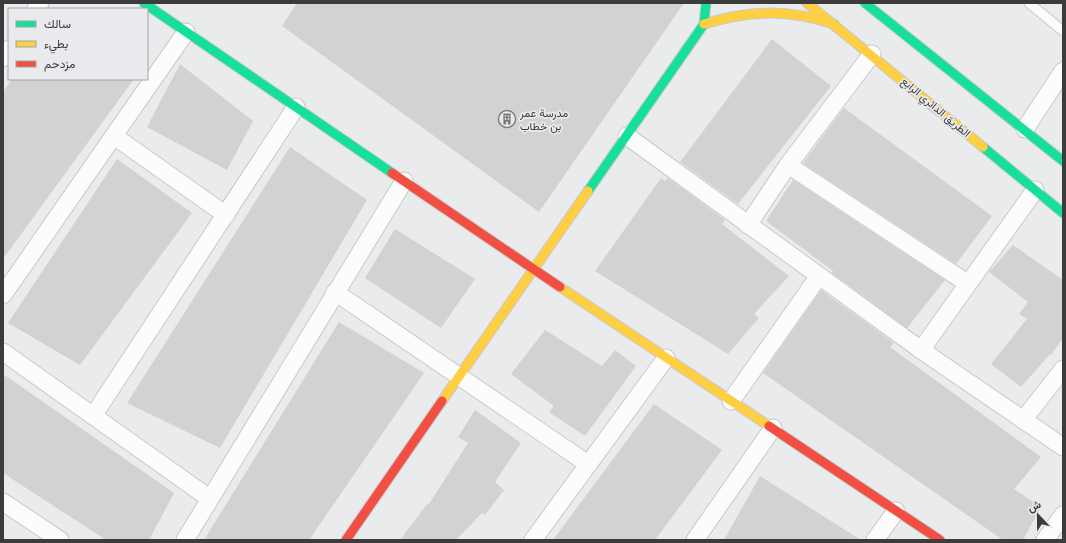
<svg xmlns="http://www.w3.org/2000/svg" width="1066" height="543" viewBox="0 0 1066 543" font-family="Montserrat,Vazirmatn,sans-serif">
	<rect width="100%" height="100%" fill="#eaebec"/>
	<g fill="#d2d2d3">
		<path d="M297 3H684L539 212 282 26Z"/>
		<path d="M772 39 831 86 738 204 680 162Z"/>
		<path d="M180 64 253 121 227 170 147 127Z"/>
		<path d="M12 79H134L3 259V92Z"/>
		<path d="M844 108 992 216 956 264 803 163Z"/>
		<path d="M290 147 367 200 220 448 127 403Z"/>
		<path d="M117 159 192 213 80 365 8 323Z"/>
		<path d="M661 178 665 181 668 178 725 220 722 224 789 276 754 314 759 318 728 354 595 271Z"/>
		<path d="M793 180 945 280 907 328 832 273 833 271 766 221Z"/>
		<path d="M395 229 475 279 441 328 365 278Z"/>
		<path d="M1013 245 1063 280V338L1051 355 1050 354 1021 387 991 364 1027 319 1019 314 1028 302 989 272Z"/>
		<path d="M821 290 894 343 890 347 1041 457 1014 489 1041 507 1023 540H1003L763 373Z"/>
		<path d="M339 322 424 373 309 540H204Z"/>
		<path d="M545 330 602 366 615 350 636 366 585 436 549 412 554 406 511 374Z"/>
		<path d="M3 374 174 493 149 540H106L3 473Z"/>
		<path d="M654 404 722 450 655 540H553Z"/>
		<path d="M475 410 521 443 495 482 504 490 485 515 482 513 456 540H400L428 503 429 504 468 443 458 437Z"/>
		<path d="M760 476 861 540H724Z"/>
	</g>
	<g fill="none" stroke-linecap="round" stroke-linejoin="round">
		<g stroke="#c9c9ca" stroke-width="11">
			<path id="lane" d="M1029 3 1063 31"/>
		</g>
		<g stroke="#c9c9ca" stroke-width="19">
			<g id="street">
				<path d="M36 9 40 3"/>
				<path d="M3 58 9 49"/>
				<path d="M1025 129 1063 71"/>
				<path d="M114 136 226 215"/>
				<path d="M627 136 921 350 1063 447"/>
				<path d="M788 165 967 283"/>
				<path d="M748 225 788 165 872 54"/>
				<path d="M335 292 588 464"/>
				<path d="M3 295 186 32"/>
				<path d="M921 350 1035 190"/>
				<path d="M3 352 209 498"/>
				<path d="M731 401 819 276"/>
				<path d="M93 416 296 107"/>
				<path d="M1023 420 1063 369"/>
				<path d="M3 502 60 540"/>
				<path d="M185 540 404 181"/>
				<path d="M533 540 666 358"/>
				<path d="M695 540 773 428"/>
				<path d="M875 540 896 511"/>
				<path d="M1045 540 1063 515"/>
			</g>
		</g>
		<g stroke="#c9c9ca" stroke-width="11">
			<g id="fast">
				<path d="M144 3 392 173"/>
				<path d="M865 3 1063 161"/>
				<path d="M983 147 1063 213"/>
				<path d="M588 191 704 24 706 3"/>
			</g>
		</g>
		<g stroke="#c9c9ca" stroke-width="11">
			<g id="slow">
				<path d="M807 3 983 147"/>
				<path d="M704 24C749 10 789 9 834 24"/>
				<path d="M560 287 769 426"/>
				<path d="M442 401 588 191"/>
			</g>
		</g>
		<g stroke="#c9c9ca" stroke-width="11">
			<g id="jam">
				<path d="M392 173 560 287"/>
				<path d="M769 426 940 540"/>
				<path d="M346 540 442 401"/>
			</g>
		</g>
		<use href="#lane" stroke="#fcfcfc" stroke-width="9"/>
		<use href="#street" stroke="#fcfcfc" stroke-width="17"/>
		<use href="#fast" stroke="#16e098" stroke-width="9"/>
		<use href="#slow" stroke="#ffcf43" stroke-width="9"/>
		<use href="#jam" stroke="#f24e42" stroke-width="9"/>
	</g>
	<defs>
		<g id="building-ring" transform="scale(0.9)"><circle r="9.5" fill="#e9eaed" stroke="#79797a" stroke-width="1.5"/><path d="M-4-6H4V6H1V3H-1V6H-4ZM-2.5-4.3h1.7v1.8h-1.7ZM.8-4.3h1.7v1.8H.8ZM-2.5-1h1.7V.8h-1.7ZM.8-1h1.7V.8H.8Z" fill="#79797a"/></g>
	</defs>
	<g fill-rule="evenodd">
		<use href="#building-ring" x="507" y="119"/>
	</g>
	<g text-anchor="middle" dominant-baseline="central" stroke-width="3.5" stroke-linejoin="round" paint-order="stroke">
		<g font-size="11" fill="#3c3c3d" stroke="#e9eaed">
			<text transform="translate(936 107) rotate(40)">الطريق الدائري الرابع</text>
		</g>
		<g font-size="11" fill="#3c3c3d" stroke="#e9eaed" text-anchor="start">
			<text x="520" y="113">مدرسة عمر<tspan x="520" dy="13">بن خطاب</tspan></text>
		</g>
	</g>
	<rect width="1066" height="543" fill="none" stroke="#3c3c3d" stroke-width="8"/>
	<rect x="8" y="8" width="140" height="72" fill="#e9eaed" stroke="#a4a4a7"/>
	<rect x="16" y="21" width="20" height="6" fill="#16e098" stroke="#a4a4a7"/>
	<text x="44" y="28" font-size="12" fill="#3c3c3d">سالك</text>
	<rect x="16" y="41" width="20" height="6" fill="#ffcf43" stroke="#a4a4a7"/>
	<text x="44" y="48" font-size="12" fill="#3c3c3d">بطيء</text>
	<rect x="16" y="61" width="20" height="6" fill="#f24e42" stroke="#a4a4a7"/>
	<text x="44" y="68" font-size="12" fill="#3c3c3d">مزدحم</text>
	<g transform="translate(1038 515) rotate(338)" stroke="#e9eaed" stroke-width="3" paint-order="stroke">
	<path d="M0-3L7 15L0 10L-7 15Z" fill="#3c3c3d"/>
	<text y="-6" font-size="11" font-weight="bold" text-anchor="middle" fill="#3c3c3d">ش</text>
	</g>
</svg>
